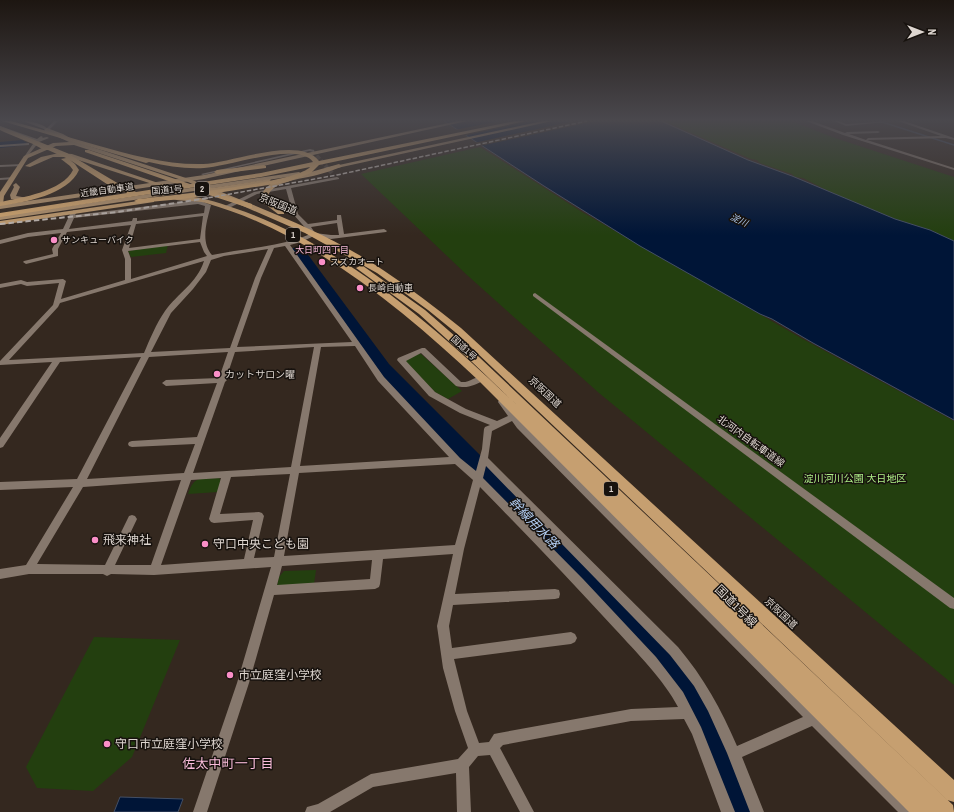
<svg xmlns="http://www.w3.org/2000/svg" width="954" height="812" viewBox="0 0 954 812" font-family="'Archivo Narrow','Noto Sans JP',sans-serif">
	<rect width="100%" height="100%" fill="#34281f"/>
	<g fill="#233f0f">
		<path d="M664 121H791L835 138 954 177V241L930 230 895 219 836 195 803 178 795 177 792 174 760 163 757 160 751 159Z"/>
		<path d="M480 147 582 212 801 338 954 421V685L599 393 467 275 361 174Z"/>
		<path d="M168 245 166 253 131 257 128 251Z"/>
		<path d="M418 354H421L462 391 448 399 435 392 406 362 407 359Z"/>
		<path d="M219 478 221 481 218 492 188 494C194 475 201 479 219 478Z"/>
		<path d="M316 570 314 584 277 586 279 577 284 571Z"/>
		<path d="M94 637 180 640 132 757 93 791 37 788 26 767Z"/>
	</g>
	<g fill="#001537" stroke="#434f65">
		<path d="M444 121H661L748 160 792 176 895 219 930 230 954 241V420L813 343 772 319 760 314 640 246 544 186Z"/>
		<path d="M120 797 183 799 178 812H114Z"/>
	</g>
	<g fill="#34281f">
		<path d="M501 121H531L463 136 454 130Z"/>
		<path d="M574 121H595L480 146 474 143Z"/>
	</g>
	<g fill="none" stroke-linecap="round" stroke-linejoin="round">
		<path stroke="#434f65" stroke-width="1.5" d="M879 121 954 145"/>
		<g fill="#001537" fill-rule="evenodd">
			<path d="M22 140 27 143 26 145 0 148V142Z"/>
			<path d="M298 247 303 248 389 364 678 653 701 683 720 721 756 812H724L695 736 681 703 658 673 377 372 291 251 293 248Z"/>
		</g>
		<path stroke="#4e423a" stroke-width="4.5" stroke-dasharray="4.5 2" stroke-linecap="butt" d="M312 151 332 173"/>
		<path fill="#86786d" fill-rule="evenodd" d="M28 143H29V145L0 147V145Z"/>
		<g fill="#86786d" fill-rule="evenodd">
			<path d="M806 121H812L845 133 847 132 878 131 880 132 878 133 849 134 866 140 868 138 941 136 898 121H904L954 138V140L946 138 867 140 954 168V170L843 135Z"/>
			<path d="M834 121H839L846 124 894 121 846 126Z"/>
			<path d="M310 149 314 150V152L309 151 203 175 201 174Z"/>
			<path d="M23 164V165L21 166 0 167V165Z"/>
			<path d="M14 177V179L0 180V178Z"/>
			<path d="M337 177 339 178V179L291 188 298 214 308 224 337 220V215H341L344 234 384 229 387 231 386 232 331 239 314 236 301 242 290 245 384 377 460 458 476 471 482 449 484 429 485 427 490 425 460 413 429 396 397 360 398 358 422 348H425L461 382C470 383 476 375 485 376L486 378 485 380C474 385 468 389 456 386L421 353 406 361 435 392 466 409 497 421 508 416 498 402 499 400H505L523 424 913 807 915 812H898L812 726 742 757 764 812H750L727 753 708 711 694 686 670 655 486 466 483 478 583 579 656 657 683 692 701 727 735 812H721L692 734 684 719 631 721 503 745 500 748 534 812H520L490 755 478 756 469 767 471 812H457L456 773 373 787 330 812H305L307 807 318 804 371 774 458 759 468 748 455 711 443 668 437 626 453 554 383 559 380 584 379 587 375 589 274 595 249 683 207 812H193L237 683 271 567 154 575 111 574 107 576 103 574H29L0 579V569L26 565 73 487 0 490V482L77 479 141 357 60 362 3 447 0 448V438L52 362 0 365V361L53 305 59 283 27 286 21 284 0 288V284L21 280 27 282 63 279 66 281 61 299 125 280V259L122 250 131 225 67 232 58 249V256L26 264 23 262 24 261 53 254 52 249 61 233 28 237 0 244V240L28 233 63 229 71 212 74 210 77 212 75 215 198 200 211 205C207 221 200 241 212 255 245 248 278 247 308 235L309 232 293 214 286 189 257 194 229 208H225V206L254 192ZM198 204 205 206 204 213 137 221V218H133L132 221 69 229 74 218ZM203 216 200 239 129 248 136 224ZM337 223 339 235H331L315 233 311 227ZM200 242 204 252 207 256 131 279V259L128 251ZM285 246 352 342 237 347 261 278 274 248ZM268 249 255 278 230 348 151 352 171 313 193 289 206 272 211 260 224 256ZM204 261C197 283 178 293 165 311 156 324 150 339 144 353L9 360 58 307 60 303ZM355 346 378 381 449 457 300 466 321 347ZM314 347 291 467 193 473 225 382 227 380 226 379 235 352ZM228 352 219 378 166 380 162 383 166 386 217 383 197 437 132 441 129 442 128 444 129 446 132 447 195 444 184 473 87 479 149 357ZM512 421 517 428 803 717 737 746C721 709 704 678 678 647L488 458 492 431ZM455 464 473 480 455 545 284 556 299 473ZM290 474 274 557 254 558 264 516 262 513 259 512 220 514 231 477ZM221 478 209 519 211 522 214 523 253 520 244 559 161 565 191 480ZM181 480 151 565H115L137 519 135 516 132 515 129 516 105 565 37 564 83 487ZM480 487C526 534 571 581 615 629 636 652 664 680 678 707L631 709 499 733 494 734 489 742 479 743 467 711 454 659 571 644 575 642 577 638 575 634 571 632 452 648 449 626 453 605 555 599 559 598 560 594 559 590 555 589 455 594 464 549ZM372 560 370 579 277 585 282 566Z"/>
			<path d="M535 293 954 598V609L950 608 533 296V294Z"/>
		</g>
		<path fill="#86786d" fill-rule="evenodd" d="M54 121H58L48 131H46V129Z"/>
		<g fill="#9e876e" fill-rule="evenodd">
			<path d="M23 121C31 121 44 124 49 130L46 131 44 129Z"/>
			<path d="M0 126 37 139 41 136 43 137 42 138 47 137 49 138 39 142 26 158 24 157 35 141 0 128Z"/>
		</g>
		<g fill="#b6956f" fill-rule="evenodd">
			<path d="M458 121H467L204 179 0 209V205L204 175Z"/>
			<path d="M543 121H552L328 170 325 168Z"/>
			<path d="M299 172 302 174 301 175 0 220V216Z"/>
			<path d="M16 183 20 187 16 196 28 198V200L11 199 10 195 14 187 13 185Z"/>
		</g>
		<g fill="#c69f70" fill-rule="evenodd">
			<path d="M47 128 63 134 77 142 192 180 212 188 270 179 271 180 268 182 219 191C275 214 333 236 383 270 410 288 436 308 461 328L954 780V802L947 800 455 332 428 310 377 273 305 233 188 182 74 145 56 146 28 158 4 196 3 204 0 206V192L24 156 53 143 69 142 45 131 44 130Z"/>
			<path d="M59 153 72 154 182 191 177 192 69 157H53L30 167 25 166 41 157Z"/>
			<path d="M339 164 342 166 341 167C333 170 325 173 317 175 302 179 268 181 267 200L284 210V214H278L261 201C261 192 265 188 272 183Z"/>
			<path d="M175 196C196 195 215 201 234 208 343 244 441 332 522 410L471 361 419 314 356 268 360 266H363L425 310 479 357 953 805 954 812H932L931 811 932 812H909L478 380C400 307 311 233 206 203 195 200 183 202 173 199V197Z"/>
			<path d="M152 199 154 200V202L0 225V221Z"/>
		</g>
		<g fill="#d6a971" fill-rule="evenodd">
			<path d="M2 121H11C40 129 68 137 96 145 131 155 167 165 203 164 231 163 300 135 319 161L515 121H526L319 165 311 173 287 182 217 193 252 204V208H249L209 195 182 199 138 203 134 201 138 199C165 196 296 183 310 167L261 177 0 217V213L127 193 113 188 70 160 75 164 79 170C68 195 25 202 0 206V202C21 198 63 191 73 170L70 166 61 159 66 158 48 150H44L33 144 4 132 0 130V126L67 153 119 184 136 192 180 185 85 152V150H89L190 184 261 173 313 162C298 141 227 167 204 168 185 169 167 166 149 162L146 163Z"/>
			<path d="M264 165 266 166V168L217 174 214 172 217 170Z"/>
		</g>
		<path stroke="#c0b7b1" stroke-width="1.5" stroke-dasharray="4.5 2" stroke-linecap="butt" d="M202 199 337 175 587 121"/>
		<path stroke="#c0b7b1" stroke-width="2" stroke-dasharray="5.5 3" stroke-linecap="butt" d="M0 224 117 212 208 198"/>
	</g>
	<linearGradient id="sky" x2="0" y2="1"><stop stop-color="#1d1611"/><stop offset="0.51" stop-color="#4a484d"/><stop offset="1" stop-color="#4a484d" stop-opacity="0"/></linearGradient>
	<rect width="954" height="235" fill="url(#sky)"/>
	<g fill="#fa8fc8" stroke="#17120e" stroke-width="1.5">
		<circle cx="54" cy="240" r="4"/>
		<circle cx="322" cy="262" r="4"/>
		<circle cx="360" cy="288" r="4"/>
		<circle cx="217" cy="374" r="4"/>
		<circle cx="95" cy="540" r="4"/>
		<circle cx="205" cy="544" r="4"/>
		<circle cx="230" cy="675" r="4"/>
		<circle cx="107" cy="744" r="4"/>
	</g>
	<g text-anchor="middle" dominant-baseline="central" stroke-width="3" stroke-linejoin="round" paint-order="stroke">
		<g fill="#17120e" stroke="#a29b96" stroke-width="1">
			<rect x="195" y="182" width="14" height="14" rx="3"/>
			<rect x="286" y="228" width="14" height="14" rx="3"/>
			<rect x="604" y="482" width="14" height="14" rx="3"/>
		</g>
		<g font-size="9" font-weight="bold" fill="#ded6d0">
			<text x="202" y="189">2</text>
			<text x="293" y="235">1</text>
			<text x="611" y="489">1</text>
		</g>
		<g font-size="9" fill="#ded6d0" stroke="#17120e">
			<text transform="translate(107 190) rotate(-8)">近畿自動車道</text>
			<text transform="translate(167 190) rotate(-5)">国道1号</text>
			<text transform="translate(464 348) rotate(43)">国道1号</text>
		</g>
		<g font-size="9" font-style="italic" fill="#afcaef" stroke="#17120e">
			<text transform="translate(739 220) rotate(25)">淀川</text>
		</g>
		<g font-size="9" fill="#ded6d0" stroke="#17120e" text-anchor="start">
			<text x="62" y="240">サンキューバイク</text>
			<text x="330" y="262">スズカオート</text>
			<text x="368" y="288">長崎自動車</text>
		</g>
		<g font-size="9" fill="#f8bbd9" stroke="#17120e">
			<text x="322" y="250">大日町四丁目</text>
		</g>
		<g font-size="10" fill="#ded6d0" stroke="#17120e">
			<text transform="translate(278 204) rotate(22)">京阪国道</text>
			<text transform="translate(545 392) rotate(43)">京阪国道</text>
			<text transform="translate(751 441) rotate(36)">北河内自転車道線</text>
			<text transform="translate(781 613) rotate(43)">京阪国道</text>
		</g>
		<g font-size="10" fill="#ded6d0" stroke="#17120e" text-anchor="start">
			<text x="225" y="374">カットサロン曜</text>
		</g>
		<g font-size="10" fill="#aff087" stroke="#17120e">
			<text x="855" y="478">淀川河川公園 大日地区</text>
		</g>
		<g font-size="12" fill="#ded6d0" stroke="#17120e" text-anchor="start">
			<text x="103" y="540">飛来神社</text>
			<text x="213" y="544">守口中央こども園</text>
			<text x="238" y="675">市立庭窪小学校</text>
			<text x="115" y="744">守口市立庭窪小学校</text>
		</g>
		<g font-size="12" fill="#ded6d0" stroke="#17120e">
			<text transform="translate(736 606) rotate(45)">国道1号線</text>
		</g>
		<g font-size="13" font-style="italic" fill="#afcaef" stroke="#17120e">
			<text transform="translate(534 523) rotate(46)">幹線用水路</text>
		</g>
		<g font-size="13" fill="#f8bbd9" stroke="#17120e">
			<text x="228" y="763">佐太中町一丁目</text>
		</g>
	</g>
	<g transform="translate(922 32) rotate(90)" stroke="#17120e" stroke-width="3" paint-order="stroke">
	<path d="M0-3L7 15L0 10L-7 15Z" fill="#ded6d0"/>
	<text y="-6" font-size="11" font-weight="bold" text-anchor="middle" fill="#ded6d0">N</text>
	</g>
</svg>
